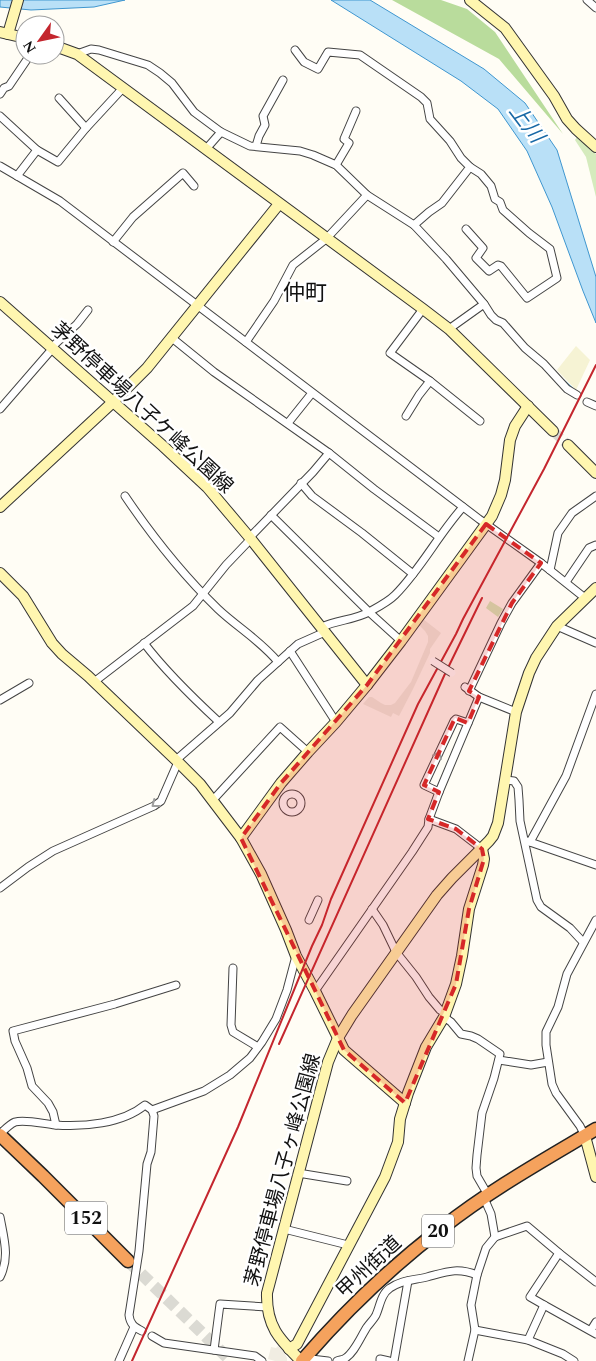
<svg xmlns="http://www.w3.org/2000/svg" width="596" height="1361" viewBox="0 0 596 1361" font-family="Spectral,'Noto Sans JP',serif">
	<rect width="100%" height="100%" fill="#fffdf5"/>
	<path fill="#f6f3d4" d="M576 346 590 360 576 390 557 370Z"/>
	<g fill="#d5ebbd">
		<path d="M577 137 596 154V197L586 157 575 140Z"/>
		<path d="M490 601 503 609 498 617 486 608Z"/>
	</g>
	<path fill="#b9dc9c" d="M392 0H441L467 9 495 32 563 134 499 59Z"/>
	<g fill="#f1ede2">
		<path d="M423 619 441 633 430 649V653L413 689 399 716 393 713 391 717 363 704 369 697H372L381 703 385 705H391L395 703 411 682 428 642V636L425 631 419 625Z"/>
		<path d="M278 1346 284 1352 287 1358V1361H275L268 1359 271 1347 276 1348Z"/>
	</g>
	<g fill="#b9e0f7" stroke="#3f96cf">
		<path d="M0 0H125L94 7 31 10 0 7Z"/>
		<path d="M331 0H370L484 69 525 103 557 150 596 277V323L583 291 552 207 527 151 498 109 461 81Z"/>
	</g>
	<g fill="none" stroke-linecap="round" stroke-linejoin="round">
		<path stroke="#3f96cf" stroke-width="2" d="M563 380 574 390"/>
		<path stroke="#dbdad3" stroke-width="10" stroke-dasharray="10 5" stroke-linecap="butt" d="M553 431 568 445"/>
		<path stroke="#dbdad3" stroke-width="12" stroke-dasharray="12 6" stroke-linecap="butt" d="M128 1261 231 1361"/>
		<g stroke="#444" stroke-width="9">
			<g id="street">
				<path d="M587 0 596 8"/>
				<path d="M295 50 304 62 318 69 328 52 360 55 421 97 427 103 430 119 450 141 461 158 470 167 442 203 429 212 414 225"/>
				<path d="M77 54 91 49 99 50 148 65 160 73 172 83 194 112 221 132 250 146 300 151 313 155 336 165 367 195 414 225 446 259 484 304 491 315 496 320 503 323 525 348 544 364 567 389 577 395"/>
				<path d="M0 94 4 88 9 86 30 55"/>
				<path d="M59 98 86 128"/>
				<path d="M0 116 37 150 58 162 86 128 123 88"/>
				<path d="M256 146 259 136 265 125 263 116 283 80"/>
				<path d="M206 149 221 132"/>
				<path d="M336 165 349 143 344 139 356 111"/>
				<path d="M0 166 60 201 479 519 541 563 585 598"/>
				<path d="M17 176 37 150"/>
				<path d="M466 229 483 248 476 258 489 271 498 265 501 266 527 298 557 278 550 249 529 233 503 210 500 202 495 199 491 186 481 174 470 167"/>
				<path d="M113 242 133 217 183 173 194 186"/>
				<path d="M423 309 390 353 430 381 480 421"/>
				<path d="M449 329 484 304"/>
				<path d="M172 338 214 372 329 453 374 489 439 537"/>
				<path d="M246 342 274 301 293 265 326 239 367 195"/>
				<path d="M52 347 77 324 88 310"/>
				<path d="M587 402 596 406"/>
				<path d="M0 409 53 348"/>
				<path d="M406 416 419 395 430 381"/>
				<path d="M288 423 312 393"/>
				<path d="M301 483 312 496 362 533 413 574"/>
				<path d="M125 496C152 536 183 575 218 609 237 627 261 641 278 662"/>
				<path d="M271 515 369 612 401 641"/>
				<path d="M550 570 558 533 572 513 596 496"/>
				<path d="M566 582 589 548 596 545"/>
				<path d="M557 626 596 643"/>
				<path d="M322 627C337 620 354 620 369 612 378 607 388 602 395 595 421 569 438 535 463 507"/>
				<path d="M144 643C166 672 192 697 219 722"/>
				<path d="M290 651 336 722"/>
				<path d="M94 682 193 606 226 565 247 543 253 534 313 472 329 453"/>
				<path d="M465 687 479 697 516 712"/>
				<path d="M469 691 501 623 512 603 541 563"/>
				<path d="M0 700 29 683"/>
				<path d="M176 760 230 713 258 680 298 644 325 632"/>
				<path d="M506 780 514 781 518 787 519 800 520 821 537 900 541 907 570 928 583 942"/>
				<path d="M439 792 424 785 454 721 456 719 468 723"/>
				<circle cx="292" cy="803" r="9"/>
				<path d="M212 801 280 727 308 752"/>
				<path d="M429 819 456 829 482 849"/>
				<path d="M527 841 596 865"/>
				<path d="M530 842 566 776 596 694"/>
				<path d="M0 888 28 867 53 851 154 806 161 801 178 762"/>
				<path d="M372 909 383 925 396 952 416 977 429 997 440 1010 445 1013"/>
				<path d="M309 920 318 900"/>
				<path d="M233 968 231 1025 233 1032 258 1047"/>
				<path d="M315 991 412 852 428 827 429 819 439 792 479 697"/>
				<path d="M444 1017 451 1022 461 1034 471 1036 478 1039 500 1054 494 1078 482 1113 477 1155 476 1168 477 1176 488 1195"/>
				<path d="M499 1060 531 1065 548 1062"/>
				<path d="M152 1110 204 1091 230 1075 250 1058 262 1042 276 1019 287 990 296 956"/>
				<path d="M56 1125 53 1112 48 1103 32 1086 27 1068 15 1041 13 1031 115 1004 176 985"/>
				<path d="M0 1134C4 1130 10 1124 15 1122 25 1119 44 1124 55 1125 83 1127 122 1124 145 1105L152 1110 154 1116 151 1152 147 1164 139 1251 129 1315C130 1324 134 1327 142 1331"/>
				<path d="M585 1136 580 1126 556 1093 552 1084 546 1045V1032L558 1007 567 974 596 920"/>
				<path d="M298 1173 347 1181"/>
				<path d="M484 1198 491 1214 495 1237"/>
				<path d="M0 1217C4 1239 10 1257 0 1277"/>
				<path d="M284 1229 348 1245"/>
				<path d="M559 1253 530 1297 544 1305 596 1334"/>
				<path d="M475 1330 528 1340 563 1354 574 1361"/>
				<path d="M591 1330 596 1322"/>
				<path d="M152 1336 164 1343 255 1356 262 1361"/>
				<path d="M528 1340 544 1305"/>
				<path d="M214 1350 220 1304 267 1307"/>
				<path d="M305 1357 311 1359 328 1361"/>
				<path d="M119 1361 134 1327"/>
				<path d="M337 1361C339 1360 342 1360 344 1359 354 1354 361 1336 367 1327 370 1323 374 1319 376 1315 380 1306 381 1294 390 1288 401 1280 415 1280 427 1277 446 1272 457 1267 477 1275"/>
				<path d="M380 1361V1359L389 1361"/>
				<path d="M394 1361 408 1281"/>
				<path d="M468 1361 475 1330 471 1305 477 1275 486 1248 495 1237 527 1226 559 1253 596 1282"/>
			</g>
		</g>
		<g stroke="#333" stroke-width="12">
			<g id="secondary">
				<path d="M470 0 505 28 554 96 567 119 576 129 596 147"/>
				<path d="M0 32 25 38"/>
				<path d="M8 34 18 0"/>
				<path d="M55 46 77 54 423 309 449 329 553 431"/>
				<path d="M0 302 163 446 207 487 250 538 367 685"/>
				<path d="M568 445 596 473"/>
				<path d="M0 507 113 402 147 368 279 204"/>
				<path d="M0 573 23 596 52 643 62 654 88 676 178 762 200 784 241 838"/>
				<path d="M405 1103 344 1050 315 991 296 956 286 930 261 874 241 838 281 783 308 752 336 722 367 685 401 641 492 516 501 495 505 480 510 440 515 426 528 406"/>
				<path d="M585 1136 596 1177"/>
				<path d="M289 1349 297 1344 385 1177 398 1142 400 1119 408 1093 426 1047 444 1017 456 984 462 956 469 909 483 865 484 859 482 849"/>
				<path d="M301 1361C279 1339 266 1326 267 1293L328 1062 338 1038 352 1015 437 895 452 878 489 841 493 836 498 823 516 712 529 673 536 658 557 626 596 588"/>
			</g>
		</g>
		<g stroke="#222" stroke-width="15">
			<g id="highway">
				<path d="M0 1135 43 1176 128 1261"/>
				<path d="M302 1361C344 1312 391 1267 442 1228 490 1190 544 1160 596 1129"/>
			</g>
		</g>
		<use href="#street" stroke="#fff" stroke-width="7"/>
		<use href="#secondary" stroke="#fff6b0" stroke-width="10"/>
		<use href="#highway" stroke="#f5a25d" stroke-width="12"/>
		<g stroke="#c4262e" stroke-width="2">
			<path d="M279 1044 444 676 482 598"/>
			<path d="M132 1361 238 1127 312 946 322 925 331 899 418 704 456 634 463 619 544 469 596 365"/>
		</g>
		<g stroke="#444" stroke-width="9" stroke-linecap="butt">
			<path id="street-bridge" d="M433 661 452 673"/>
		</g>
		<use href="#street-bridge" stroke="#fff" stroke-width="7"/>
	</g>
	<defs><path id="oneway-chevron" d="M-2-3.5L2.5 0L-2 3.5" fill="none" stroke-width="1.6" stroke-linecap="round" stroke-linejoin="round" transform="scale(1.25)"/></defs>
	<g stroke="#a0a0a0">
		<use href="#oneway-chevron" transform="translate(438 755) rotate(-66)"/>
		<use href="#oneway-chevron" transform="translate(155 804) rotate(142)"/>
	</g>
	<path fill="#d62828" fill-opacity="0.2" stroke="#d62828" stroke-width="4" stroke-dasharray="10 6" stroke-linejoin="round" d="M486 524 541 563 512 603 469 691 479 697 468 723 455 718 424 785 439 792 428 819 456 829 482 849 484 859 469 909 456 984 405 1103 344 1050 241 838 281 783 367 685Z"/>
	<g text-anchor="middle" dominant-baseline="central" stroke-width="5" stroke-linejoin="round" paint-order="stroke">
		<g fill="#fff" stroke="#585858" stroke-width="1">
			<rect x="65" y="1201.5" width="42" height="33" rx="4"/>
			<rect x="422" y="1214.5" width="32" height="33" rx="4"/>
		</g>
		<g font-size="19" font-weight="bold" fill="#111">
			<text x="86" y="1218">152</text>
			<text x="438" y="1231">20</text>
		</g>
		<g font-size="20" fill="#111" stroke="#fff">
			<text transform="translate(142 408) rotate(43)">茅野停車場八子ケ峰公園線</text>
			<text transform="translate(283 1170) rotate(-75)">茅野停車場八子ヶ峰公園線</text>
			<text transform="translate(369 1267) rotate(-43)">甲州街道</text>
		</g>
		<g font-size="21" font-style="italic" fill="#1768a6" stroke="#fff">
			<text transform="translate(526 124) rotate(53)">上川</text>
		</g>
		<g font-size="22" fill="#111" stroke="#fff">
			<text x="305" y="293">仲町</text>
		</g>
	</g>
	<g transform="translate(40 40) rotate(237)"><circle r="24" fill="#ffffff" stroke="#a0a0a0"/>
	<path d="M0-4L9 19L0 12L-9 19Z" fill="#c4262e"/>
	<text y="-8" font-size="14" font-weight="bold" text-anchor="middle" fill="#111111">N</text>
	</g>
</svg>
